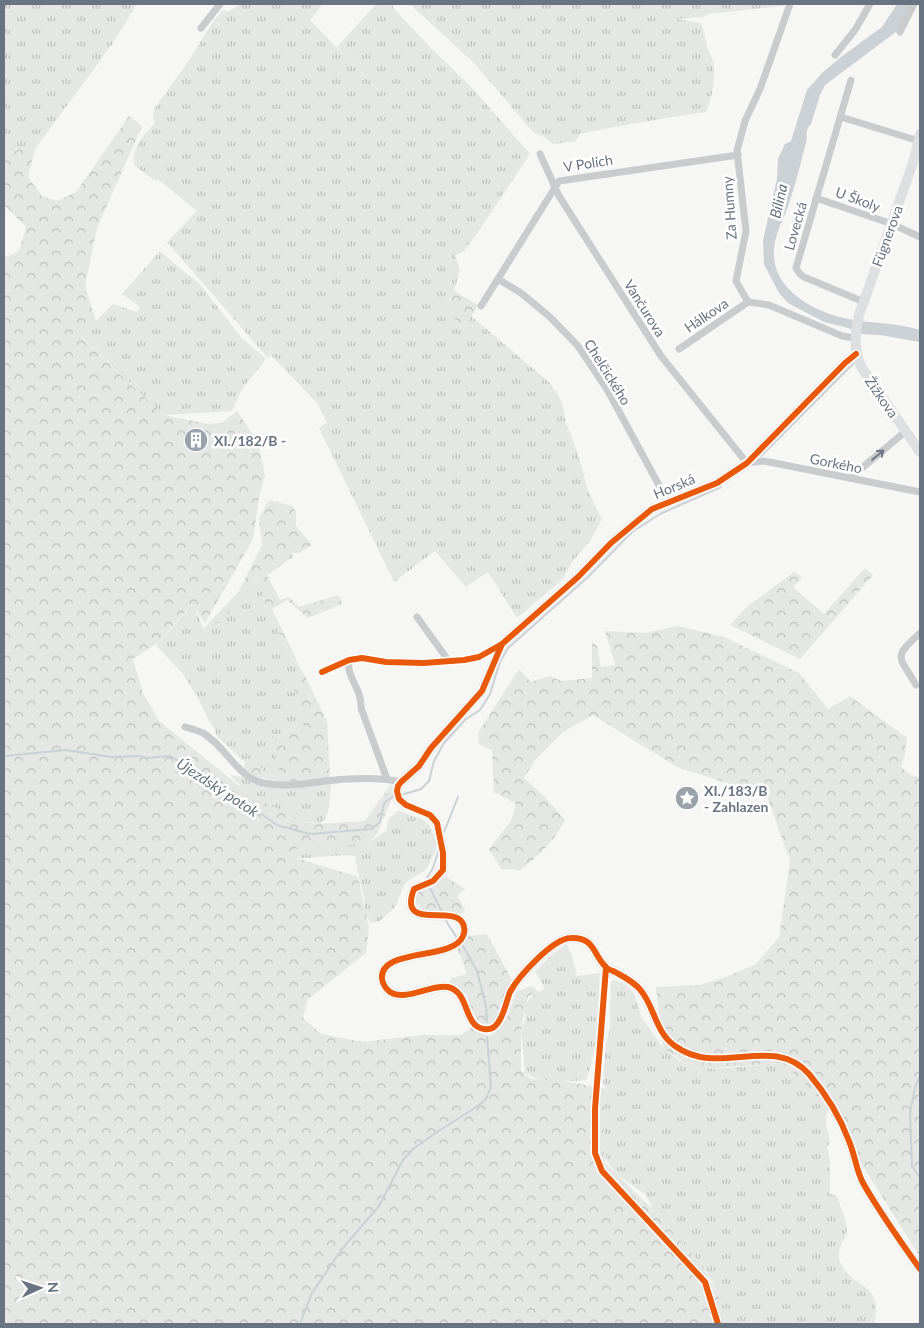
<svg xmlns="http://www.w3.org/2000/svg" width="924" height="1328" viewBox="0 0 924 1328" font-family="Lato,sans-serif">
	<defs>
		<pattern id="grass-tufts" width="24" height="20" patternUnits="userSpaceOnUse" patternTransform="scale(1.25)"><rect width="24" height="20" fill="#e4e7e3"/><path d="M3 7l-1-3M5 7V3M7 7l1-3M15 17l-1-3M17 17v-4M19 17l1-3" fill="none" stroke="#bdc0bd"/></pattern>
		<pattern id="forest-crowns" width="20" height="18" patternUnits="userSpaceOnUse" patternTransform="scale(1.25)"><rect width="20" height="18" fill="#e4e7e3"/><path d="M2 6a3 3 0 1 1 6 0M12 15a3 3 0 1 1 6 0" fill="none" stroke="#bdc0bd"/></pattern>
	</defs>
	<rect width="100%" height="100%" fill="#f6f6f5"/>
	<g fill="url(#grass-tufts)">
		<path d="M4 4H137L113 43 35 149 27 146 11 153 4 154Z"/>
		<path d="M240 4H323L310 20 450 164 337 47 376 4H387L389 6 392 4 394 9 429 46 473 89 530 154 478 232 464 251 455 255 460 270 454 291 446 307 463 330 471 316 550 383 562 402 566 423 577 451 588 491 602 519 590 541 572 562 562 580 517 618 488 572 466 587 435 551 394 582 319 428 327 422 317 403 271 355 268 358 167 242 197 211 158 179 154 180 135 166C129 152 145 133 155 123L153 115 154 109 190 59 214 20 222 11H229Z"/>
		<path d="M410 4H783L782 6 707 14 704 17 677 19 701 23C705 31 705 38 707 46 708 51 711 56 713 61 716 77 712 98 706 112 664 118 621 125 580 134L576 141 553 144 546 138 533 132 474 63Z"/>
		<path d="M160 251 183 271 198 282 241 337 266 359 242 389 232 411 163 415 81 336 113 304 137 312 140 307 122 294Z"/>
		<path d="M258 575 267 612 291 653 290 656 305 676 294 689 304 727 272 736 280 776 268 777 261 768 242 760 216 735 215 729 209 721 198 698 183 674 156 645 193 604 204 630 211 626 253 587Z"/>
		<path d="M230 775 246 777 257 782 331 783C330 797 331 813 321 824L299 821 248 793Z"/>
		<path d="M398 811 422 819 430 826 436 843V850L426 870 409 880 404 885 395 907 380 921 371 923 365 913 364 897 357 868 355 856C337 853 316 859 296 858L292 849 368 843 386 831 389 819Z"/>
		<path d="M567 944 569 951 571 952 577 976 600 973C598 1008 599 1047 586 1080 566 1082 542 1084 525 1073L521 1027 526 1020C520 1005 531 994 545 989L535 971 554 953Z"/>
		<path d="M614 980 624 983 634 993 642 1018 663 1048 676 1058 692 1067 716 1069 779 1063 790 1068 810 1087 827 1109 826 1124 830 1142 827 1148 830 1160V1194L837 1196C839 1204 847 1221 847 1229 846 1241 835 1250 840 1262 853 1291 884 1280 874 1324H727L714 1285 703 1266 650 1207 652 1206 645 1194 617 1175 607 1161 603 1145 606 1089 603 1083 606 1042 610 1030 611 982Z"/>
	</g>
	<g fill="url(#forest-crowns)">
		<path d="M129 116 142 126 97 228 85 286 96 321 81 337 163 415 209 424 222 423 237 411 258 442 265 475 259 497 253 539 205 623 192 604 157 643 133 659 143 693 159 721 248 793 299 821 316 824 365 821 392 783 394 793 377 834 368 843 293 849 297 858 358 877 369 928 366 953 308 999 303 1018 321 1034 363 1042 421 1035H461L471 1028 477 1032 489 1036C507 1029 510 1008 516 992L531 986 539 992 528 996 521 1027V1070L531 1079 569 1082 606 1089 603 1145 606 1164 650 1207 703 1266 719 1298 727 1324H4V258L19 251 26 227 4 205V154L11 153 27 146 35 149 28 177 42 196 57 201 76 192Z"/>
		<path d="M454 291 478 305 463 330 446 307Z"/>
		<path d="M269 500 293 506 296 513V526L312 545 299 553H292L293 557 267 575 280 600 289 597 299 607 339 595 342 604 308 618 287 600 272 609 303 674 290 656 291 653 267 612 258 576 256 578 253 587 221 621 204 630 203 629 239 591 262 545 259 518Z"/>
		<path d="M865 568 873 575 800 659 730 625 748 606 794 572 802 577 793 587 824 614Z"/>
		<path d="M678 626 724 637 799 673 828 709 850 696 907 738 905 754 901 767 911 775 920 777V1257L827 1109C813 1092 800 1074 779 1063L702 1069 692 1067 663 1048 656 987 700 985 726 977 756 964 779 937 790 861 767 796 677 767 593 715 563 732 535 760 524 778 546 798 565 820C555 841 538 856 520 870L501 869 489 849 511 821 516 804 494 792 492 750 479 744 478 733 519 669 531 682 549 676 562 681 592 678V642L597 646 601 667 615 665 605 631 645 633Z"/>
		<path d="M305 676 327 721 330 779 283 782 243 774 245 762 261 768 268 777 280 776 272 736 304 727 294 689Z"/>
		<path d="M445 876 465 889 457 896 465 910 461 914C446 913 422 916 415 901L419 890 433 888Z"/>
		<path d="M487 934 512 980C508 990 502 1012 496 1020 480 1041 470 1002 466 994 462 988 456 985 450 983L451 978 467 974 457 947 464 944 468 936Z"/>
	</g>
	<path fill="#cbd1d4" d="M897 4H912L897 31 825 85 820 95 811 124C806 129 806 133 807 139 801 161 796 184 788 206 784 218 777 230 775 242 766 285 809 310 844 318 869 324 895 322 920 330V342L880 335 862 334 848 328 824 322 788 303 779 293 764 264 763 240 777 179 778 159 785 144 791 141 807 90 823 72 841 57 882 27Z"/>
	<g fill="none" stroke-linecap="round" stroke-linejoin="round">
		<g stroke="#cbd1d4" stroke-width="2">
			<path d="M761 456 853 364"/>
			<path d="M4 756 66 750 111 757 139 756 146 758 170 756 199 774 213 787 226 792 236 800 263 815 277 825 310 834 371 829 380 822 384 803 394 796"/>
			<path d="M401 795 421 789 429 781 434 761 444 743 466 719 480 710 490 694 500 662 508 648 588 577 632 532 660 514 721 487"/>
			<path d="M444 832 458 797"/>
			<path d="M427 878 433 868 438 852"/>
			<path d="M430 888 441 910"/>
			<path d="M446 921 457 938"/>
			<path d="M463 946 477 971 486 1006 487 1022"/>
			<path d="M920 1076 915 1088 910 1113 912 1166 920 1178"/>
			<path d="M300 1324 312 1293 342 1249 379 1206 403 1160 413 1149 437 1132 478 1106 486 1099 491 1087 487 1037"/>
		</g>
		<g stroke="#cacbcc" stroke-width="7">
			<path d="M790 4 760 89 745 121 737 151 746 231 736 281 748 302 769 305 842 336 855 338"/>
			<path d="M201 28 220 4"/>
			<path d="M900 32 914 4"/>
			<path d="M835 55 855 30 870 4"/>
			<path d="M851 80 796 268 800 274 804 277 864 302"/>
			<path d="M841 117 919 141"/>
			<path d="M540 154 559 196 661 356 747 463 764 461 920 492"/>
			<path d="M816 198 892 224 920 237"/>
			<path d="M498 279 521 293 550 317 578 346 608 391 668 502"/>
			<path d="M481 306 559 181 738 155"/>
			<path d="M679 349 748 302"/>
			<path d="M850 478 906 431"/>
			<path d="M417 617 448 660"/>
			<path d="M349 660C346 678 362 688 361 708L387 779"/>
			<path d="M322 672 349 660 362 658 386 662 424 663 464 660 479 657 502 645"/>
			<path d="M916 685C898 654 893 658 920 633"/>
			<path d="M185 727C192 729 201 731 206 735 228 750 238 778 264 783 292 789 320 780 348 779 365 778 384 778 401 782"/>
			<path d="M606 968 595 1109V1153L602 1171 705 1282 718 1324"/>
		</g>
		<g stroke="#dedfe0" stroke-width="10">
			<path d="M920 134 914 160 859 315C855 334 853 350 862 368L920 452"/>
			<path d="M856 354 845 363 747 463 717 483 652 509 611 543 578 577 502 644 482 691 431 748 419 766 401 782 398 786 397 791 399 799 406 805 430 815 437 823 443 853V870L433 881 414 889C398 931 450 905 462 922 465 926 465 932 463 936 454 961 379 947 382 979 383 984 386 989 390 992 406 1002 430 984 448 987 470 992 463 1026 484 1029 490 1030 494 1028 497 1024 504 1016 506 1002 510 992 518 977 553 938 571 938 595 937 593 955 606 967 607 969 613 971 615 972 624 977 636 983 642 992 655 1009 656 1033 675 1046 719 1078 772 1033 809 1074 826 1094 840 1117 849 1141 855 1155 856 1170 863 1183 880 1213 900 1241 920 1269"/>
		</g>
		<g stroke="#fff" stroke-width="9">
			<g id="cycleway">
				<path d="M502 644 482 691 431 748 419 766 401 782 398 786 397 791 399 799 406 805 430 815 437 823 443 853V870L433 881 414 889C398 931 450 905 462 922 465 926 465 932 463 936 454 961 379 947 382 979 383 984 386 989 390 992 406 1002 430 984 448 987 470 992 463 1026 484 1029 490 1030 494 1028 497 1024 504 1016 506 1002 510 992 518 977 553 938 571 938 595 937 593 955 606 967 607 969 613 971 615 972 624 977 636 983 642 992 655 1009 656 1033 675 1046 719 1078 772 1033 809 1074 826 1094 840 1117 849 1141 855 1155 856 1170 863 1183 880 1213 900 1241 920 1269"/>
				<path d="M322 672 349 660 362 658 386 662 424 663 464 660 479 657 502 644 578 577 611 543 652 509 717 483 747 463 845 363 856 354"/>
				<path d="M606 968 595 1109V1153L602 1171 705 1282 718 1324"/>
			</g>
		</g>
		<use href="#cycleway" stroke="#e8590c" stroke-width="6"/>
	</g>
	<defs><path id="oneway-shaft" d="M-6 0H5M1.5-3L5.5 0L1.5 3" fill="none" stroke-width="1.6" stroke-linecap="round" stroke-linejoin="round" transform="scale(1.25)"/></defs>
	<use stroke="#6e7886" href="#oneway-shaft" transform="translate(878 455) rotate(-40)"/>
	<defs>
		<g id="building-disc" transform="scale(1.25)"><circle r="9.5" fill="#9aa2aa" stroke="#fff"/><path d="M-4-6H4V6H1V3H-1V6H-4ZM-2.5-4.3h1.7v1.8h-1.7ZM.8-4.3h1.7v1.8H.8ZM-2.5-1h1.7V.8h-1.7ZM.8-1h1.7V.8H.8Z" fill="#fff"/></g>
		<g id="sight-disc" transform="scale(1.25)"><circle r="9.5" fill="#9aa2aa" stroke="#fff"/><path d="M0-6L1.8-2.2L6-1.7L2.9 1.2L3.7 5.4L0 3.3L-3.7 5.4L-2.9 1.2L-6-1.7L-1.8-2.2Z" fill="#fff"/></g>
	</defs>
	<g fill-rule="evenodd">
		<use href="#building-disc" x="196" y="440"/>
		<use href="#sight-disc" x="687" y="798"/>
	</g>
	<g text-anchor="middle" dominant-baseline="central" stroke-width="5" stroke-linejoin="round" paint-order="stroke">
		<g font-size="14" fill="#697482" stroke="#fff">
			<text transform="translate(588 163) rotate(-9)">V Polích</text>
			<text transform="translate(858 199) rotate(20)">U Školy</text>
			<text transform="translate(729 208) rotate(-94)">Za Humny</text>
			<text transform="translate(795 226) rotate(-74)">Lovecká</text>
			<text transform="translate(887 236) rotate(-70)">Fügnerova</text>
			<text transform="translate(645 308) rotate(58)">Vančurova</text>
			<text transform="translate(706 315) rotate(-34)">Hálkova</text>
			<text transform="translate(608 372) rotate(58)">Chelčického</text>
			<text transform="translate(882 397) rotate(55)">Žižkova</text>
			<text transform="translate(836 463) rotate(11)">Gorkého</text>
			<text transform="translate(674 486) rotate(-23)">Horská</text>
		</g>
		<g font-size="14" font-weight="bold" fill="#697482" stroke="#fff" text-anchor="start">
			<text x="214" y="440">XI./182/B -</text>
			<text x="704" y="790">XI./183/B<tspan x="704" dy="16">- Zahlazen</tspan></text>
		</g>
		<g font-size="15" font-style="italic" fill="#64757e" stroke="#fff">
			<text transform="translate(778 201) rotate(-77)">Bílina</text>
			<text transform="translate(218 787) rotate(33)">Újezdský potok</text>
		</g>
	</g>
	<rect width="924" height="1328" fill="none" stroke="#697482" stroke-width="10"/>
	<g transform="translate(40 1288) rotate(87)" stroke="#ffffff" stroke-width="4" paint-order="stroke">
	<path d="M0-4L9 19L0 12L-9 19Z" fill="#697482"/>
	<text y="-8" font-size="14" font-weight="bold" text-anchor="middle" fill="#697482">N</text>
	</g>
</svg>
